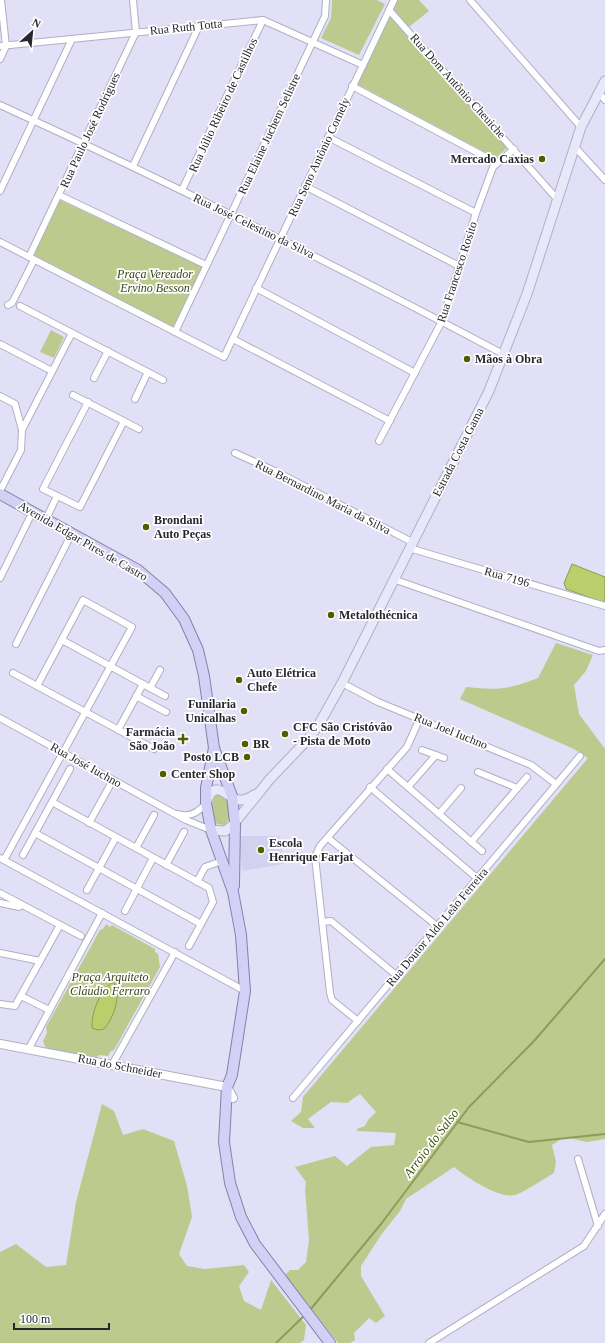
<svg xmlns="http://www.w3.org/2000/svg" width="605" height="1343" viewBox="0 0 605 1343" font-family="'Times New Roman',serif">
	<rect width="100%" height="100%" fill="#e1e0f7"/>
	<path fill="#d2d2ee" d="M239 836H280L284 864 242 871Z"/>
	<g fill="#bdca8d">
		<path d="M332 0H377L385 4 359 55 321 38 331 18Z"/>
		<path d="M397 0H419L429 11 409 27 393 8Z"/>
		<path d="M389 16 508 147 496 158 357 84Z"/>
		<path d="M60 200 202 267 173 327 34 255Z"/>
		<path d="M51 330 64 337 54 358 40 352Z"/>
		<path d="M556 643 593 655 586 671 574 685 579 714 605 749V1139L587 1142 565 1137 552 1145 556 1162 554 1173C543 1179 527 1191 515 1195 499 1199 466 1177 454 1167L406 1199 400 1211 381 1235 361 1266V1276L385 1316 376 1323 369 1318 354 1333 355 1340 350 1343H338L285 1275 290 1270H298L306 1262 309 1240 305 1189 306 1182 295 1167 335 1156 347 1166 371 1147 394 1145 396 1133 357 1131V1129L365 1126 368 1120 376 1112 360 1094 347 1103 331 1102 308 1119 315 1128H303L291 1121 301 1112 303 1097 588 758 574 749 460 699 466 687C499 690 506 690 538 678Z"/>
		<path d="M217 795H220L227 801C229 809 233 820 224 825L217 824C212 817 209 800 217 795Z"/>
		<path d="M106 924 110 927 112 925 155 949V952L158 954 160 967 114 1050 111 1051 108 1056 99 1055 97 1057 46 1049 43 1041 47 1033 46 1027 100 930 103 929Z"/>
		<path d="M102 1104 114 1111 123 1135 143 1129 174 1141 187 1186 192 1217 179 1254 187 1266 205 1269 244 1265 249 1272 239 1286 244 1301 261 1310 271 1280 306 1325 304 1340 300 1343H0V1252L16 1244 46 1267 66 1265 76 1202Z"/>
	</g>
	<g fill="#bace6b" stroke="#8e9c59">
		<path d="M572 564 605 577V603L566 589 564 583Z"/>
		<path d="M111 983H114C122 996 113 1019 104 1029L98 1030 92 1028C91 1013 99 993 111 983Z"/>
	</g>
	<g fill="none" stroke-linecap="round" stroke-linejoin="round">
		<g stroke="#8e9c59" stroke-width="2">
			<path d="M457 1122 529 1142 605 1134"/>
			<path d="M310 1310 381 1224 469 1107 534 1041 605 959"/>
			<path d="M276 1343 305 1315"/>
		</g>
		<g stroke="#b0afc4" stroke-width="8">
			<g id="minor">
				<path d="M470 0 581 127"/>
				<path d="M389 10 558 200"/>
				<path d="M0 46 263 20 363 65"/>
				<path d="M0 59 6 46 1 0"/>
				<path d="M352 86 497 163"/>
				<path d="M598 92 605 100"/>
				<path d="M0 105C171 183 339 267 505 355"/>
				<path d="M328 137 476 213"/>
				<path d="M574 146 605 180"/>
				<path d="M133 166 199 26"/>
				<path d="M305 186 459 266"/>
				<path d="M182 190 263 20"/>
				<path d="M0 191 72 39"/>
				<path d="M59 195 206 265"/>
				<path d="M0 242 224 357 394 0"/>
				<path d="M29 257 136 32 133 0"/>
				<path d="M256 288 415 373"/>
				<path d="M8 305 12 303 34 260"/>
				<path d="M20 306 163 380"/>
				<path d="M175 332 325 16 326 0"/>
				<path d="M233 339 390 421"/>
				<path d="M0 344 52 371"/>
				<path d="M94 378 108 351"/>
				<path d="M73 395 139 429"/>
				<path d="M0 396 15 404 22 430 21 450 0 491"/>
				<path d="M135 399 148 372"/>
				<path d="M88 402 43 489 80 507 124 421"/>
				<path d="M22 430 72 333"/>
				<path d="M379 441 442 321 476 213 493 167 514 149"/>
				<path d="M235 453 277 472 412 542"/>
				<path d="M46 519 57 496"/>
				<path d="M409 548 605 606"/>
				<path d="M0 578 33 511"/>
				<path d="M393 579 599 651 605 650"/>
				<path d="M62 640 165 696"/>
				<path d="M16 644 72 533"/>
				<path d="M13 673 154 749"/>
				<path d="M342 683 378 702 531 765 556 784"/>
				<path d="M150 688 160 670"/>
				<path d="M136 696 166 712"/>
				<path d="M0 718 186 820 211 830"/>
				<path d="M118 730 143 684"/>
				<path d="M422 750 444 758"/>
				<path d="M387 769 482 851"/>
				<path d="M478 772 517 788"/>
				<path d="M370 787 477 878"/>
				<path d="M408 787 436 755"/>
				<path d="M52 802 209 888 213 902 189 946"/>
				<path d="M178 814C190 818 199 812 206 803"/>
				<path d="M439 814 461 788"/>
				<path d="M89 823 113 780"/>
				<path d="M35 833 201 924"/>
				<path d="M328 838 437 926"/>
				<path d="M471 842 527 777"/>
				<path d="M136 848 154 815"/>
				<path d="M23 855 70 769"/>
				<path d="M0 858 245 991"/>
				<path d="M4 860 132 627 83 600 37 686"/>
				<path d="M166 865 184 832"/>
				<path d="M197 882 205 867 222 861"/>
				<path d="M87 890 116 837"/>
				<path d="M0 893 81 936"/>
				<path d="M0 903 19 907 20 904"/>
				<path d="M125 911 153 858"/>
				<path d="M322 922 331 921 396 975"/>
				<path d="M0 953 40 961"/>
				<path d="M21 996 49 1010"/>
				<path d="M0 1004 15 1006 60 925"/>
				<path d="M358 1021 332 1000 330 993 315 857 320 846 407 747 420 718"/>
				<path d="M28 1050 102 913"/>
				<path d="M112 1065 175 952"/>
				<path d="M293 1098 580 756"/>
				<path d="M578 1159 598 1226"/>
				<path d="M429 1343 584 1246 605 1214"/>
			</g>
		</g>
		<g stroke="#b0afc4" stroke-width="10">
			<path id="tertiary" d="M0 1044 227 1087 233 1098"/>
		</g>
		<g stroke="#b0afc4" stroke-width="11">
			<g id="secondary">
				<path d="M206 803C215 776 227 798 238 800 244 801 251 797 256 794"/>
				<path d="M211 830 225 831 232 826 270 779 309 738 318 726 342 683 489 391 527 294 581 127 605 81"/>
			</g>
		</g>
		<g stroke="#8480ac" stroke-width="12">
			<g id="primary">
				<path d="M0 494 138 570 165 593 184 619 198 650 204 676 214 748 232 796 235 822 234 886"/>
				<path d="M214 748 206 788V803L211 830 233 892 241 935 245 991 232 1075 227 1087 224 1142 230 1183 241 1217 255 1244 330 1343"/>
			</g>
		</g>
		<use href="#minor" stroke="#fff" stroke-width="6"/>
		<use href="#tertiary" stroke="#fff" stroke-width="8"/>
		<use href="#secondary" stroke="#e9e8fa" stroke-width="9"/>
		<use href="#primary" stroke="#d3d0f6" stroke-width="10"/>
	</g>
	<g fill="#515e00" stroke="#fff" stroke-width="1.5">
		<circle cx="542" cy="159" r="4"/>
		<circle cx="467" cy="359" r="4"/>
		<circle cx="146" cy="527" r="4"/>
		<circle cx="331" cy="615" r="4"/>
		<circle cx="239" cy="680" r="4"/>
		<circle cx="244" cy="711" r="4"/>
		<circle cx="285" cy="734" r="4"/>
		<path d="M181 733h4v4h4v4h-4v4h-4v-4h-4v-4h4z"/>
		<circle cx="245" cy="744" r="4"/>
		<circle cx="247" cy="757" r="4"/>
		<circle cx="163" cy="774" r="4"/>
		<circle cx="261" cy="850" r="4"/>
	</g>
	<g text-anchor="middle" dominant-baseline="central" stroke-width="3.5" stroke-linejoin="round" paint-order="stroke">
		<g font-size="12" fill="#26262e" stroke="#fff">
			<text transform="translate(186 27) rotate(-6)">Rua Ruth Totta</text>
			<text transform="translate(458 86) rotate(48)">Rua Dom Antônio Cheuiche</text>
			<text transform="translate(223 105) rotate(-65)">Rua Júlio Ribeiro de Castilhos</text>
			<text transform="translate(90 130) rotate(-65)">Rua Paulo José Rodrigues</text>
			<text transform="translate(269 134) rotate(-65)">Rua Elaine Juchem Selistre</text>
			<text transform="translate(319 157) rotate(-65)">Rua Seno Antônio Cornely</text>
			<text transform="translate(254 226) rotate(26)">Rua José Celestino da Silva</text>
			<text transform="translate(457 272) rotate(-72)">Rua Francesco Rosito</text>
			<text transform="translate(458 452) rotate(-63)">Estrada Costa Gama</text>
			<text transform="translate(323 497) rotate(27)">Rua Bernardino Maria da Silva</text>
			<text transform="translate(83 541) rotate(30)">Avenida Edgar Pires de Castro</text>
			<text transform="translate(507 577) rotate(16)">Rua 7196</text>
			<text transform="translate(451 731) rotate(22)">Rua Joel Iuchno</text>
			<text transform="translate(86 765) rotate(29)">Rua José Iuchno</text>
			<text transform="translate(437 927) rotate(-50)">Rua Doutor Aldo Leão Ferreira</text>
			<text transform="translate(120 1066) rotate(11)">Rua do Schneider</text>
		</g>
		<g font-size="12" font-weight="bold" fill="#26262e" stroke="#fff" text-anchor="start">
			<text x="534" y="159" text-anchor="end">Mercado Caxias</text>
			<text x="475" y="359">Mãos à Obra</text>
			<text x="154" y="520">Brondani<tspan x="154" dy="14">Auto Peças</tspan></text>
			<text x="339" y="615">Metalothécnica</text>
			<text x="247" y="673">Auto Elétrica<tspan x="247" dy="14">Chefe</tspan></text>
			<text x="236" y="704" text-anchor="end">Funilaria<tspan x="236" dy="14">Unicalhas</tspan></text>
			<text x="293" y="727">CFC São Cristóvão<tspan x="293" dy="14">- Pista de Moto</tspan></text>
			<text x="175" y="732" text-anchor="end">Farmácia<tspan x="175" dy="14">São João</tspan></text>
			<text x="253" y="744">BR</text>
			<text x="239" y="757" text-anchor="end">Posto LCB</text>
			<text x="171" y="774">Center Shop</text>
			<text x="269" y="843">Escola<tspan x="269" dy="14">Henrique Farjat</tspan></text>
		</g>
		<g font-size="12" font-style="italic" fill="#3a4219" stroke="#fff">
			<text x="155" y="274">Praça Vereador<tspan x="155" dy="14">Ervino Besson</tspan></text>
			<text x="110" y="977">Praça Arquiteto<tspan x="110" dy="14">Cláudio Ferraro</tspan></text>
		</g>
		<g font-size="13" font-style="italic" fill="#475206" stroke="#fff">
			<text transform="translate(431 1143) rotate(-53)">Arroio do Salso</text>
		</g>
	</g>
	<g transform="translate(32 32) rotate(27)" stroke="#ffffff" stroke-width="3" paint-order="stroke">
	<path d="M0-3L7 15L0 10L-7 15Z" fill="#26262e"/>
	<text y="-6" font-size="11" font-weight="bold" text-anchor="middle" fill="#26262e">N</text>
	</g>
	<path d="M14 1323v6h95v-6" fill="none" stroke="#26262e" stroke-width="2"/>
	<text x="20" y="1323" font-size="12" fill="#26262e" stroke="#ffffff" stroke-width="3" paint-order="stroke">100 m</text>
</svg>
